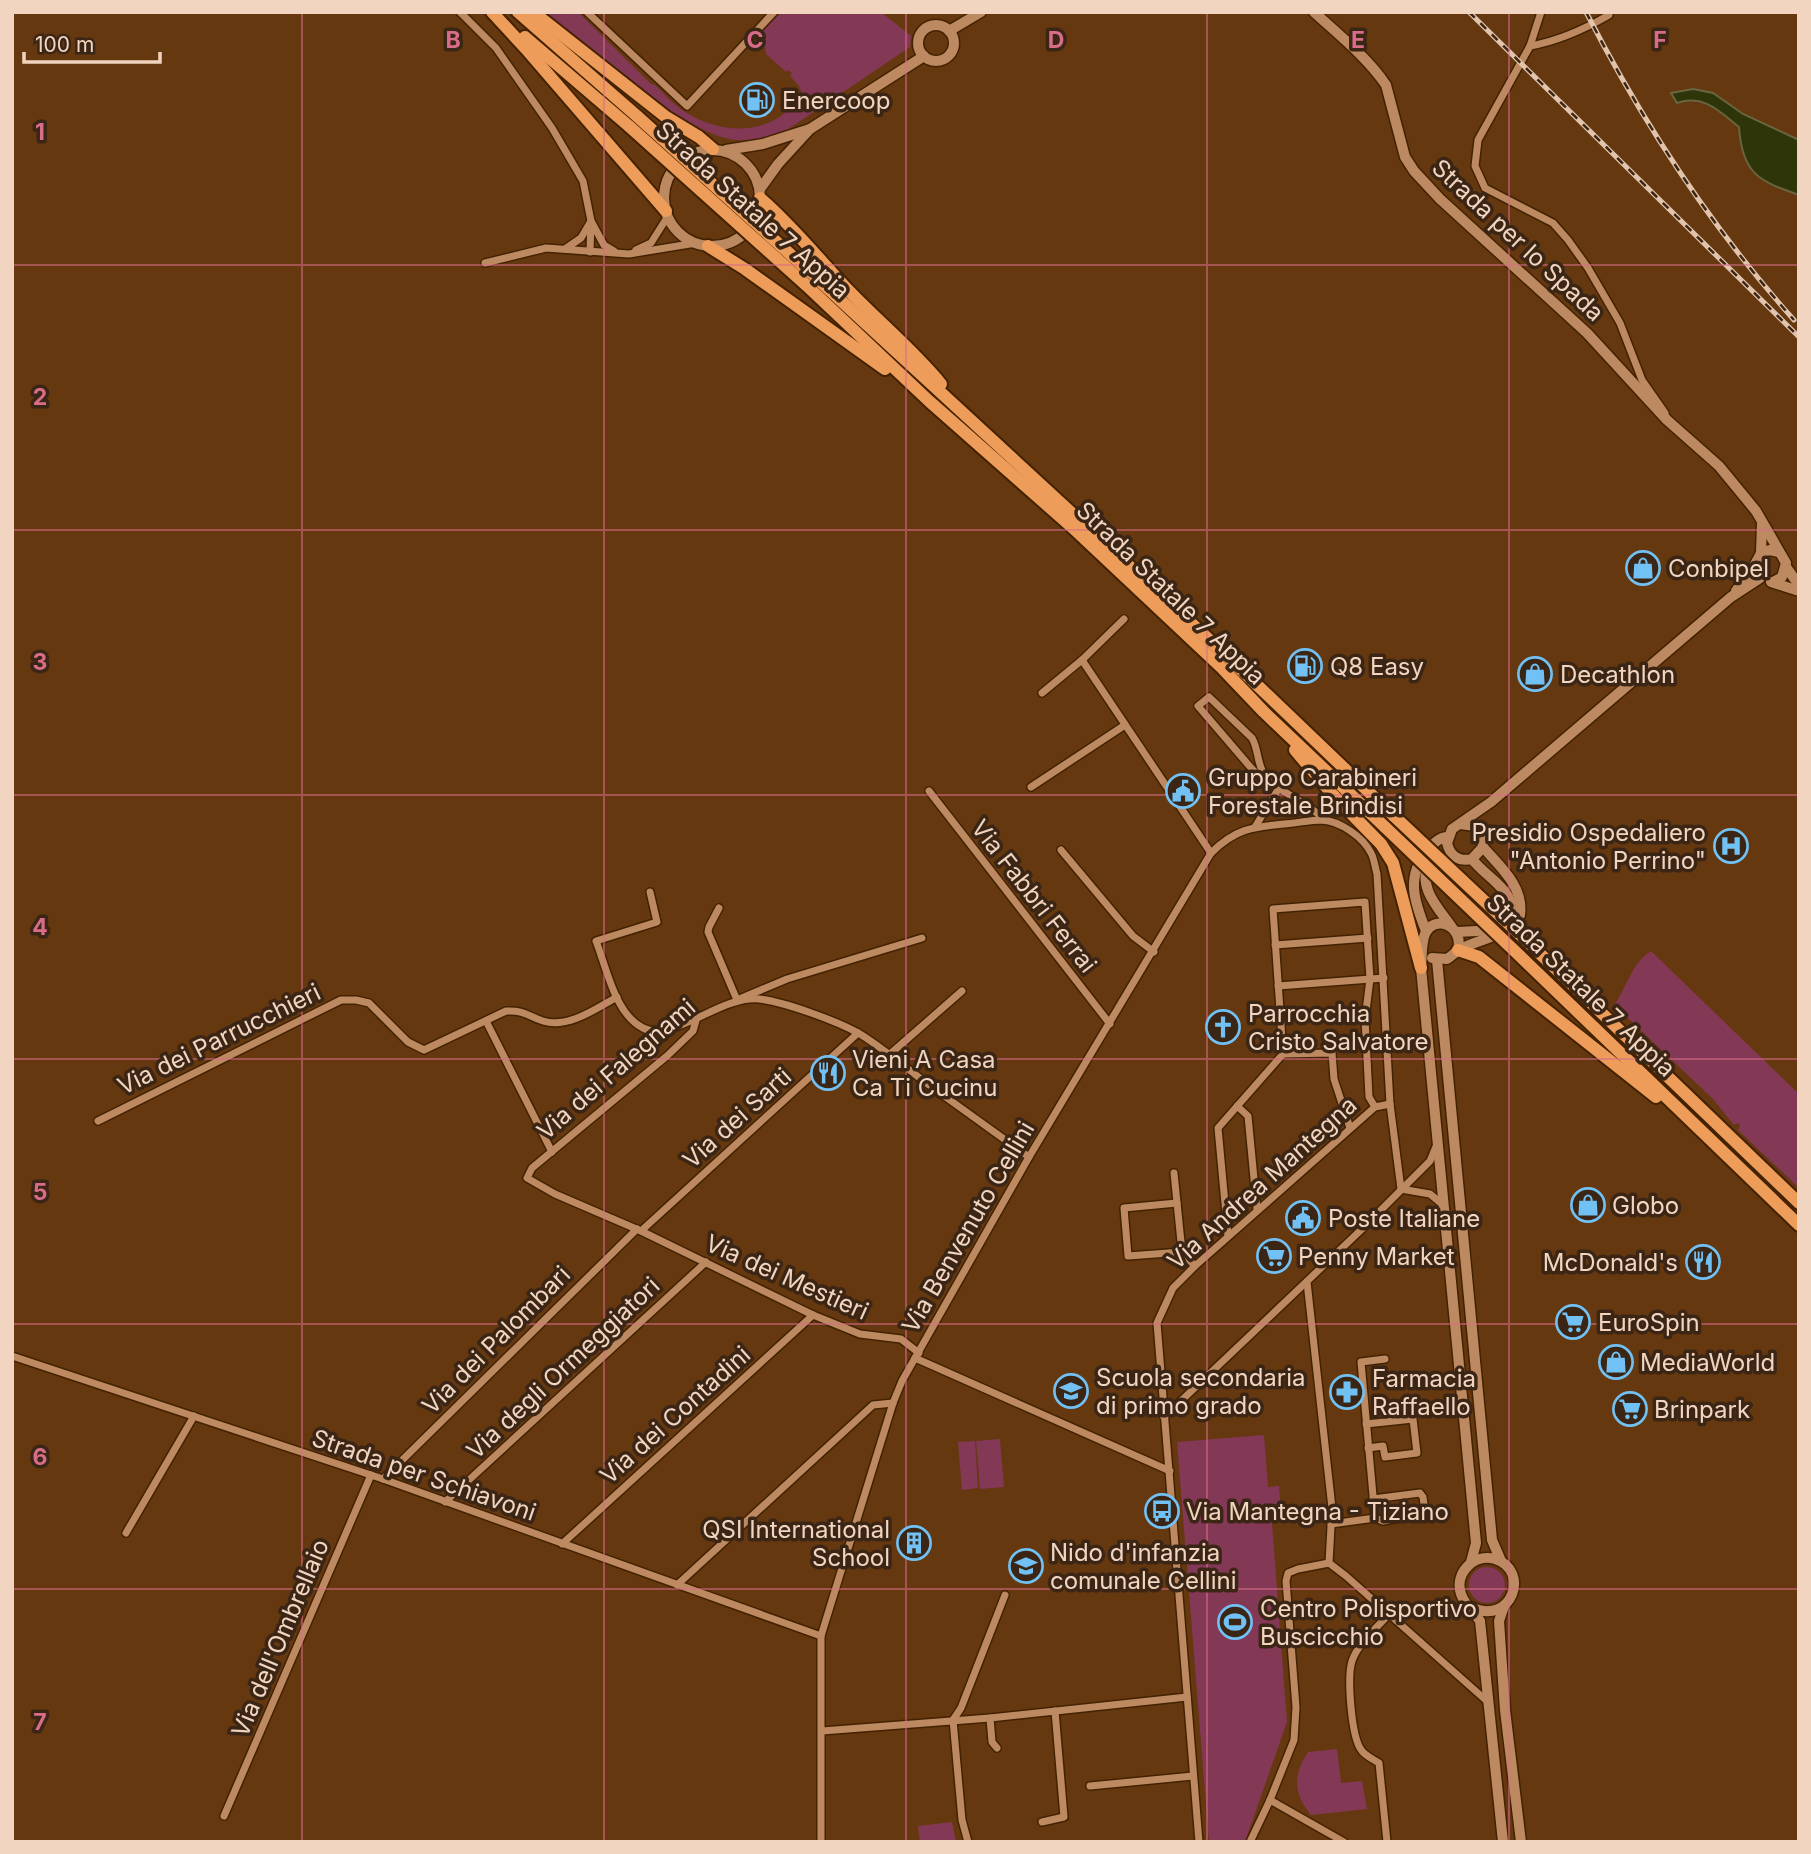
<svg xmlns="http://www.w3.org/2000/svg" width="1811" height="1854" viewBox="0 0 1811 1854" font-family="Inter,sans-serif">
	<rect width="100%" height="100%" fill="#66380f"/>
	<g fill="#833855">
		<path d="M545 12H578L651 84 655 85C665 95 675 106 687 113 726 137 776 135 802 94L799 86 790 76 792 73 788 70 786 72 766 54 765 48 757 41 758 36 781 12H881L911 36 910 47 784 132C769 137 753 142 737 140 684 136 588 47 545 12Z"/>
		<path d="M1651 951 1799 1094V1188L1738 1130 1740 1126 1739 1123 1734 1125 1713 1099 1614 1005C1627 988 1631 963 1651 951Z"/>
		<path d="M1264 1435 1268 1487 1279 1486 1282 1521 1272 1523 1287 1722 1245 1842H1209L1177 1442Z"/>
		<path d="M1000 1439 1004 1487 980 1489 976 1441Z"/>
		<path d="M975 1441 978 1488 962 1490 958 1442Z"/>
		<circle cx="1487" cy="1585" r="18"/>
		<path d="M1337 1749 1341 1783 1362 1781 1367 1809 1311 1815C1293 1794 1293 1775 1308 1752Z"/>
		<path d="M952 1822 956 1842H920L918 1826Z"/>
	</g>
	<path fill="#2e3508" stroke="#68653f" stroke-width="2" d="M1693 89 1713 93 1743 114 1799 140V195C1759 181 1742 174 1739 127 1719 111 1704 94 1677 103L1671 93Z"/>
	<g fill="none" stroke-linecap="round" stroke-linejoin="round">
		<g stroke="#432202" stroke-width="10">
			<g id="minor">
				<path d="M460 12 496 48 552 128 583 181 591 221 590 252"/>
				<path d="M587 12 687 106 774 12"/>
				<path d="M1541 12 1530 46 1478 140 1475 166 1485 188 1553 223 1568 240 1588 268 1620 323 1642 380 1665 413"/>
				<path d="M1530 46C1559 41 1583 30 1609 15V12"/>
				<path d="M565 249 581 238 591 221 604 245 614 251"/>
				<path d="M636 250 651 243 668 216"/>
				<path d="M485 263 546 248 629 254 696 243"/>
				<path d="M1082 660 1211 853"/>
				<path d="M1042 693 1082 660 1124 619"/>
				<path d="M1266 776 1257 774 1252 769 1198 706 1209 697 1252 738C1259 750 1257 766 1265 775 1281 795 1308 801 1324 820"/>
				<path d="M1031 787 1125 725"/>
				<path d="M929 791 1110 1024"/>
				<path d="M1255 827 1279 788"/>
				<path d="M1061 850 1133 936 1154 952"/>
				<path d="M650 892 657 922 596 941C607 969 615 1014 643 1028 673 1043 721 995 759 999 785 1002 837 1021 860 1034 884 1049 906 1068 929 1085 962 1109 996 1133 1029 1157"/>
				<path d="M719 908 709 927 708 932 737 1000 787 979 922 938"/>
				<path d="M1275 945 1368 938"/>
				<path d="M1278 986 1384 978"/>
				<path d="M697 1017 693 1031 667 1056 532 1168 527 1178 555 1194 641 1231 813 1315 860 1334 901 1339 919 1353"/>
				<path d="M486 1021 552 1152"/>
				<path d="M1283 1054 1332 1053 1334 1079 1350 1128"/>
				<path d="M889 1055 962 991"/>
				<path d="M1237 1106 1248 1116 1257 1210"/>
				<path d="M98 1121 341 1000H356L369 1003 408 1042 424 1050 506 1011C525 1010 527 1016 543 1021 568 1029 597 1008 617 997"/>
				<path d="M1174 1173 1182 1252 1195 1266"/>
				<path d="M1401 1189 1430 1194 1442 1204"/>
				<path d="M1177 1203 1124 1208 1128 1256 1182 1252"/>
				<path d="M641 1231 858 1033"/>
				<path d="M1228 1236 1218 1128 1283 1054 1273 909 1365 902 1370 979 1365 1019 1369 1097 1375 1107"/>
				<path d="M1307 1282 1332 1508 1329 1563"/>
				<path d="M12 1356 383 1479 821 1636"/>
				<path d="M915 1358 1170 1471"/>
				<path d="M1164 1417 1362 1229 1430 1161 1437 1144"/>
				<path d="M1366 1424 1413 1419 1417 1453 1385 1457 1383 1446 1368 1448"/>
				<path d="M383 1479 637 1229"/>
				<path d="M1373 1499 1420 1493 1423 1497 1425 1511 1422 1514 1383 1521 1375 1518"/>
				<path d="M445 1502 706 1262"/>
				<path d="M1331 1524 1375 1518 1361 1362 1385 1359"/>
				<path d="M126 1533 194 1416"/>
				<path d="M562 1544 813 1315"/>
				<path d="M1329 1563 1346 1576 1488 1702"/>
				<path d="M677 1585 873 1405 893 1403"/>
				<path d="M990 1718 992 1742 997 1748"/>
				<path d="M822 1731 990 1718 1187 1697"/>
				<path d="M1090 1786 1193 1776"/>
				<path d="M1270 1800 1344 1842"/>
				<path d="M224 1816 371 1475"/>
				<path d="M1042 1822 1064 1817 1055 1711"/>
				<path d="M821 1842V1636L893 1403 902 1381 1029 1157 1211 853C1235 829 1252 827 1284 824 1297 823 1310 820 1322 820 1340 821 1363 837 1371 853 1374 858 1375 867 1377 874L1390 1104 1401 1189"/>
				<path d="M968 1842 962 1820 953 1720 961 1708 1005 1595"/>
				<path d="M1199 1842 1157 1323 1173 1288 1195 1266 1375 1107 1390 1104"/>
				<path d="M1250 1842 1270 1800 1294 1740 1296 1707 1286 1581 1288 1573 1298 1569 1329 1563"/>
				<path d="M1387 1842 1379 1763C1374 1760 1366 1756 1362 1751 1351 1738 1347 1677 1352 1661 1358 1643 1377 1628 1389 1614"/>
			</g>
		</g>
		<g stroke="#432202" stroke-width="13">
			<g id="tertiary">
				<path d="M1314 12C1339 35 1367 57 1386 85L1405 157 1414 171 1440 199 1587 333 1667 420 1719 466 1756 511 1786 563 1782 577 1773 582"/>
				<circle cx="936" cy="43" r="18"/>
				<path d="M949 31 981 12"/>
				<path d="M726 150 763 144 810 129"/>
				<circle cx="712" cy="198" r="48"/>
				<path d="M760 189 778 164 810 129 924 56"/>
				<path d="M1761 553 1762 523"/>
				<path d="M1786 567 1799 585"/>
				<path d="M1771 582 1799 591"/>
				<path d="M1736 591 1754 566 1761 553 1770 550 1779 552"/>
				<path d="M1460 824 1475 826 1482 835 1483 847 1472 859C1459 862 1450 856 1447 843L1452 829 1491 802 1731 597 1760 578"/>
				<path d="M1430 863C1416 885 1438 908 1451 926"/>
				<path d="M1426 931C1414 901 1405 875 1429 849 1435 842 1439 838 1447 837"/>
				<path d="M1457 932 1496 930C1534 899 1489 882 1472 859"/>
				<path d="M1458 950C1464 926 1435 913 1425 934 1421 943 1422 958 1421 968L1476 1543 1471 1562"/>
				<path d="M1432 958 1447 959C1452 956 1456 951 1461 949 1483 937 1506 938 1520 915 1524 886 1500 867 1483 847"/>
				<path d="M1437 960 1492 1540 1501 1561"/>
				<path d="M1504 1606 1499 1621 1505 1710 1521 1842"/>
				<path d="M1471 1607C1512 1627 1531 1570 1495 1559 1474 1553 1454 1573 1461 1594 1464 1604 1474 1612 1480 1621L1503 1842"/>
			</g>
		</g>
		<g stroke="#432202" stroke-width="16">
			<g id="trunk">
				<path d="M492 12 528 51 666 211"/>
				<path d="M518 12 638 117"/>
				<path d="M533 12 666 117 699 137 713 149"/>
				<path d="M525 37 630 127"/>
				<path d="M760 198C793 226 820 261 850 292 880 323 914 351 941 384"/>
				<path d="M708 246 745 269 885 369"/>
				<path d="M811 273 1230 659 1395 817"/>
				<path d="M805 284 929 401 1073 528 1223 669 1264 712 1386 828"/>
				<path d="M1295 750 1333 795 1381 844 1393 863 1421 968"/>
				<path d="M1531 945 1799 1203"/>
				<path d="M1458 950 1479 957 1656 1097"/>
				<path d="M1523 959 1799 1225"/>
			</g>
		</g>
		<use href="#minor" stroke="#bc8961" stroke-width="7"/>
		<use href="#tertiary" stroke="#bc8961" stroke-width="10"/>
		<use href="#trunk" stroke="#ed9c59" stroke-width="12"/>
		<g stroke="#e2c4ad" stroke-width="5">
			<g id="rail">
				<path d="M1469 12 1799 337"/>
				<path d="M1586 12C1643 123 1711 227 1794 320"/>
			</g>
		</g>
		<use href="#rail" stroke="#3b2616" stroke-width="2.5" stroke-dasharray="8" stroke-linecap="butt"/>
		<g stroke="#432202" stroke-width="16" stroke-linecap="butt">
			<g id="trunk-bridge">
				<path d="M638 117 811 273"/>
				<path d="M630 127 805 284"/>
				<path d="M1395 817 1531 945"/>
				<path d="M1386 828 1523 959"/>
			</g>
		</g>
		<use href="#trunk-bridge" stroke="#ed9c59" stroke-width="12"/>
	</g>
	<path fill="none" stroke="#d76d88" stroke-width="2" stroke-opacity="0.55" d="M302 12V1842M604 12V1842M906 12V1842M1207 12V1842M1509 12V1842M12 265H1799M12 530H1799M12 795H1799M12 1059H1799M12 1324H1799M12 1589H1799"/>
	<defs>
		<g id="fuel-ring" transform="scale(1.75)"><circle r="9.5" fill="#3b2616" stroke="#71c1f4" stroke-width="1.5"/><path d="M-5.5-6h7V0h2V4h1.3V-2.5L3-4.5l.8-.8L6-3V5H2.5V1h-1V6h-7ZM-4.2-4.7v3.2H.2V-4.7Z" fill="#71c1f4"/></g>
		<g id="shop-ring" transform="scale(1.75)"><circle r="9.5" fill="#3b2616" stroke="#71c1f4" stroke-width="1.5"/><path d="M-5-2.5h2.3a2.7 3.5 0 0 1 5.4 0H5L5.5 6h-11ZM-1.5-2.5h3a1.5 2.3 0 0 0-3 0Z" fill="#71c1f4"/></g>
		<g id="civic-ring" transform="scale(1.75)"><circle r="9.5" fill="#3b2616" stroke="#71c1f4" stroke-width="1.5"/><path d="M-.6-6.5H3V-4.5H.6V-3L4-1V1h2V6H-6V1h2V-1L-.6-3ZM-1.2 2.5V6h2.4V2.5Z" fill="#71c1f4"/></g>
		<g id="hospital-ring" transform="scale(1.75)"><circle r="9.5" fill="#3b2616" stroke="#71c1f4" stroke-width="1.5"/><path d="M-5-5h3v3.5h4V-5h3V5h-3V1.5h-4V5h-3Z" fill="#71c1f4"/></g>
		<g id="church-ring" transform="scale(1.75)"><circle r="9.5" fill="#3b2616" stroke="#71c1f4" stroke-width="1.5"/><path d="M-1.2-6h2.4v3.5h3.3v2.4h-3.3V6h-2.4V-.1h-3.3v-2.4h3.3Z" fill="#71c1f4"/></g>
		<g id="restaurant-ring" transform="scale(1.75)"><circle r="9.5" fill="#3b2616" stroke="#71c1f4" stroke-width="1.5"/><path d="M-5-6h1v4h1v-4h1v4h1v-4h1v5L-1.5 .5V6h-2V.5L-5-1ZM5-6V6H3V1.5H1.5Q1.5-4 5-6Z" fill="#71c1f4"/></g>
		<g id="supermarket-ring" transform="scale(1.75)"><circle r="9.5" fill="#3b2616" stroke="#71c1f4" stroke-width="1.5"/><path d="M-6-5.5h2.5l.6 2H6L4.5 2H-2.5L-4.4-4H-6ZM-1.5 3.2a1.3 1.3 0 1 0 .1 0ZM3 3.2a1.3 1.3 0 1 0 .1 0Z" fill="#71c1f4"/></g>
		<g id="school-ring" transform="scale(1.75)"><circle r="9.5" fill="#3b2616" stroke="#71c1f4" stroke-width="1.5"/><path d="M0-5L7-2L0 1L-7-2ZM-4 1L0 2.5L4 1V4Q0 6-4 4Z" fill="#71c1f4"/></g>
		<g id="pharmacy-ring" transform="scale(1.75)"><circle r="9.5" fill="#3b2616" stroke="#71c1f4" stroke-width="1.5"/><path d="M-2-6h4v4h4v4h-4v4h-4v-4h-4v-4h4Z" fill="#71c1f4"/></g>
		<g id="bus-ring" transform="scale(1.75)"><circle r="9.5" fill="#3b2616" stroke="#71c1f4" stroke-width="1.5"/><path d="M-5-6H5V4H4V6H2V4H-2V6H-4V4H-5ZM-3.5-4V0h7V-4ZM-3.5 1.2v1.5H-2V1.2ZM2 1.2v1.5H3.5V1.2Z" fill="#71c1f4"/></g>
		<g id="building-ring" transform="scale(1.75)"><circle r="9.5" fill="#3b2616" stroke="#71c1f4" stroke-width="1.5"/><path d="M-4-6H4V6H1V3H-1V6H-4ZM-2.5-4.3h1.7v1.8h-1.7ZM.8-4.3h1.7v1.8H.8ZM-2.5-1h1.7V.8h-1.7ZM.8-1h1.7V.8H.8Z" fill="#71c1f4"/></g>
		<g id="stadium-ring" transform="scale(1.75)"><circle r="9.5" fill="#3b2616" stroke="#71c1f4" stroke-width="1.5"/><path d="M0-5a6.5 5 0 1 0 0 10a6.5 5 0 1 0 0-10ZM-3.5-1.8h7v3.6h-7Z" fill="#71c1f4"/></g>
	</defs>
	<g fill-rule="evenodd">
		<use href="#fuel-ring" x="757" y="100"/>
		<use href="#shop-ring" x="1643" y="568"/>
		<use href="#fuel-ring" x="1305" y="666"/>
		<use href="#shop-ring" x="1535" y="674"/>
		<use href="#civic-ring" x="1183" y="791"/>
		<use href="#hospital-ring" x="1731" y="846"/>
		<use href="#church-ring" x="1223" y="1027"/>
		<use href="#restaurant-ring" x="828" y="1073"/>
		<use href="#shop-ring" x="1588" y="1205"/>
		<use href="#civic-ring" x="1303" y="1218"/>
		<use href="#supermarket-ring" x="1274" y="1256"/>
		<use href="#restaurant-ring" x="1703" y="1262"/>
		<use href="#supermarket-ring" x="1573" y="1322"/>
		<use href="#shop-ring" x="1616" y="1362"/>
		<use href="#school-ring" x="1071" y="1391"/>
		<use href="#pharmacy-ring" x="1347" y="1392"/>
		<use href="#supermarket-ring" x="1630" y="1409"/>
		<use href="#bus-ring" x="1162" y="1511"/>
		<use href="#building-ring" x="914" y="1543"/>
		<use href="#school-ring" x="1026" y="1566"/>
		<use href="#stadium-ring" x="1235" y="1622"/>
	</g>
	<g text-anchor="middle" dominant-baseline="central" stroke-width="7" stroke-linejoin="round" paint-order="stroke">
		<g font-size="24" fill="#f1d5c0" stroke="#3b2616" text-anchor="start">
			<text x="782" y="100">Enercoop</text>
			<text x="1668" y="568">Conbipel</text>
			<text x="1330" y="666">Q8 Easy</text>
			<text x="1560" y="674">Decathlon</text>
			<text x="1208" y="777">Gruppo Carabineri<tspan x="1208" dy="28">Forestale Brindisi</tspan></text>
			<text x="1706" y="832" text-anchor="end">Presidio Ospedaliero<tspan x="1706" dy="28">"Antonio Perrino"</tspan></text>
			<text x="1248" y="1013">Parrocchia<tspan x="1248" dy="28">Cristo Salvatore</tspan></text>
			<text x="852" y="1059">Vieni A Casa<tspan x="852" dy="28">Ca Ti Cucinu</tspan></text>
			<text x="1612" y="1205">Globo</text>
			<text x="1328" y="1218">Poste Italiane</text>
			<text x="1298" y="1256">Penny Market</text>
			<text x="1678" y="1262" text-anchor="end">McDonald's</text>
			<text x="1598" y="1322">EuroSpin</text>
			<text x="1640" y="1362">MediaWorld</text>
			<text x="1096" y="1377">Scuola secondaria<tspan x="1096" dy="28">di primo grado</tspan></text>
			<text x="1372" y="1378">Farmacia<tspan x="1372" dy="28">Raffaello</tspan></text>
			<text x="1654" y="1409">Brinpark</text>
			<text x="1186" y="1511">Via Mantegna - Tiziano</text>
			<text x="890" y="1529" text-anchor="end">QSI International<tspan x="890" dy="28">School</tspan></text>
			<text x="1050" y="1552">Nido d'infanzia<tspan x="1050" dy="28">comunale Cellini</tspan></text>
			<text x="1260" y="1608">Centro Polisportivo<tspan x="1260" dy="28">Buscicchio</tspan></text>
		</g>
		<g font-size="24" fill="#f1d5c0" stroke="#3b2616">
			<text transform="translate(753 210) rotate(42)">Strada Statale 7 Appia</text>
			<text transform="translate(1518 240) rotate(43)">Strada per lo Spada</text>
			<text transform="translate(1171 593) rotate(44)">Strada Statale 7 Appia</text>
			<text transform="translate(1034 896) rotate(52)">Via Fabbri Ferrai</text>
			<text transform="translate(1581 985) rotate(44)">Strada Statale 7 Appia</text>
			<text transform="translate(219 1039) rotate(-26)">Via dei Parrucchieri</text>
			<text transform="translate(616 1069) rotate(-41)">Via dei Falegnami</text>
			<text transform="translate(737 1118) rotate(-42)">Via dei Sarti</text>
			<text transform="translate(1262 1183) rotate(-42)">Via Andrea Mantegna</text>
			<text transform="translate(968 1227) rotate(-60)">Via Benvenuto Cellini</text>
			<text transform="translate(787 1277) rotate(24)">Via dei Mestieri</text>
			<text transform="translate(496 1340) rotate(-45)">Via dei Palombari</text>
			<text transform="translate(563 1368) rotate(-43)">Via degli Ormeggiatori</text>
			<text transform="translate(675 1415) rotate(-42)">Via dei Contadini</text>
			<text transform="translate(424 1475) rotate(19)">Strada per Schiavoni</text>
			<text transform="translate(280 1638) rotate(-67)">Via dell'Ombrellaio</text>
		</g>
	</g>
	<g font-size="23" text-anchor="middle" font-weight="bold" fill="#d76d88" stroke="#3b2616" stroke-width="7" stroke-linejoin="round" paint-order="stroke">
		<text x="453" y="48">B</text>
		<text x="755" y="48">C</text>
		<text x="1056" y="48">D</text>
		<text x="1358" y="48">E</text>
		<text x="1660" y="48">F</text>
		<text x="40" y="140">1</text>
		<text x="40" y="405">2</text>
		<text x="40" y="670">3</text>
		<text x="40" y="935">4</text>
		<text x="40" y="1200">5</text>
		<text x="40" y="1465">6</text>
		<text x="40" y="1730">7</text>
	</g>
	<rect width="1811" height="1854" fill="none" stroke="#f1d5c0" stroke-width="28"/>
	<path d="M24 52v10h136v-10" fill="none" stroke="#f1d5c0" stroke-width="3.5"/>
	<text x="35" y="52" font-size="21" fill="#f1d5c0" stroke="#3b2616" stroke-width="5" paint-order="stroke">100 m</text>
</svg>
